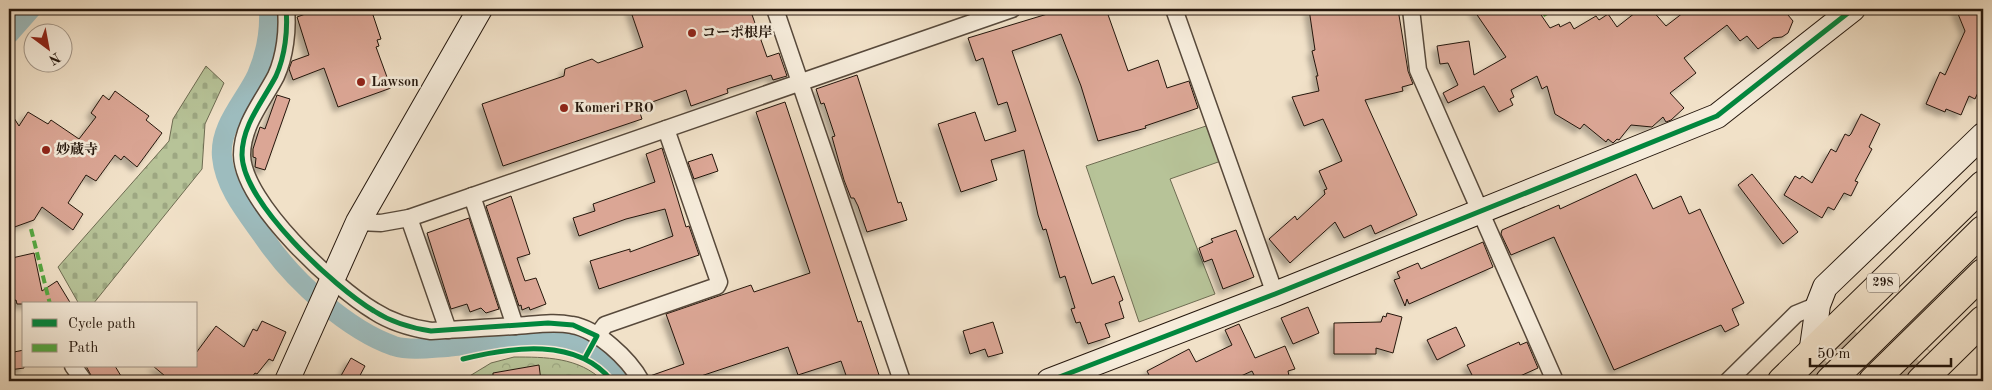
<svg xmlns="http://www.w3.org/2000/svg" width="1992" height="390" viewBox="0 0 1992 390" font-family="'Old Standard TT','Noto Serif JP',serif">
	<defs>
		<pattern id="forest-crowns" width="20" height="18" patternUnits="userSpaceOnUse" patternTransform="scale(1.25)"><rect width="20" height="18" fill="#b7c398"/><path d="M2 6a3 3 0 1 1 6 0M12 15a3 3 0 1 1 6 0" fill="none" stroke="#9da782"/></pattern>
		<pattern id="cemetery-stones" width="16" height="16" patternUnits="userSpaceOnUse" patternTransform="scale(1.25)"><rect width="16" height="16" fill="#b7c398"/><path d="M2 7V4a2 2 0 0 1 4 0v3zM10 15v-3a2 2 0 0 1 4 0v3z" fill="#9da782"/></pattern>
		<filter id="shadow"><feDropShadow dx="-4.5" dy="4.5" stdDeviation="2.5" flood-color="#0004"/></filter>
	</defs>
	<rect width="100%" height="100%" fill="#f1e1c8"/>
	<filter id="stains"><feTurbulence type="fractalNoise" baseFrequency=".004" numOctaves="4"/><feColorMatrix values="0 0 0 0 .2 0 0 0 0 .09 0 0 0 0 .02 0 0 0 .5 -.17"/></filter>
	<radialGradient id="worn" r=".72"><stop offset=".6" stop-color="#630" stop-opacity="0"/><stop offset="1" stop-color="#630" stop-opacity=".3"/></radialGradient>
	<path fill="#b7c398" stroke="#6e6c52" d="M1209 125 1221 161 1170 179 1215 294 1139 322 1086 166Z"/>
	<path fill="url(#forest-crowns)" stroke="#6e6c52" d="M514 357C545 357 579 357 603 381H455L468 377 491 363Z"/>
	<path fill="url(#cemetery-stones)" stroke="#6e6c52" d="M206 66 224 83 205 124 202 169 93 304H79L58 267 169 141 173 119Z"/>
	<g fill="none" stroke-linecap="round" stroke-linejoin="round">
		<g stroke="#9dbcbe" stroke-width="20">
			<path d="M269 9C270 31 266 54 257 75 245 101 219 126 222 157 225 189 249 216 267 242 295 282 348 330 394 346 410 351 431 348 447 347 486 343 545 333 582 346 599 352 615 367 625 381"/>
			<path d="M9 34 31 9"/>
		</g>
	</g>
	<g fill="#dba695" stroke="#24160c" filter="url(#shadow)">
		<path d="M319 9H371L381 39 377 40 379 46 376 47 391 88 338 107 324 68 293 80 289 69 292 61 309 55 297 17Z"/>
		<path d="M630 9H750L767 57 779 53 787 76 773 80 771 75 727 89 728 93 691 106 686 90 638 107 642 119 503 166 482 104 564 76 565 69 592 59 598 63 643 47Z"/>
		<path d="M1054 9H1106L1128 71 1158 60 1167 88 1189 81 1198 108 1145 126 1146 128 1098 141 1081 86 1061 34 1012 51 1092 284 1114 276 1123 300 1119 302 1124 318 1105 324 1110 337 1088 344 1080 322 1076 323 1071 309 1075 308 1065 276 1060 278 1046 229 1043 230 1038 215 1024 150 991 160 997 180 961 192 938 124 975 112 985 141 1016 131 1007 102 998 105 983 58 976 61 968 38 1054 12Z"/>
		<path d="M1309 9H1398L1408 71 1413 84 1402 87 1403 91 1365 100 1417 215 1375 234 1371 225 1344 238 1335 222 1290 263 1269 239 1295 216 1297 220 1325 194 1324 190 1327 189 1319 171 1342 161 1323 119 1304 126 1292 97 1319 91 1316 76H1318L1312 51 1315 50Z"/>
		<path d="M1473 9H1537L1550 28 1559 24 1560 27 1570 22 1574 29 1596 16 1599 20 1608 14 1617 27 1640 9H1651L1666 26 1688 9H1783L1793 21 1788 33 1782 37 1773 38 1758 49 1747 36 1740 41 1727 25 1684 58 1696 73 1670 93 1684 108 1671 120 1666 122 1663 117 1652 127 1631 125 1619 140 1617 139 1613 143 1608 139 1606 142 1584 124 1580 129 1555 114 1547 86 1542 89 1537 76 1511 90 1514 97 1510 99 1513 105 1499 112 1484 86 1448 103 1443 93 1458 85 1448 63 1440 64 1437 46 1469 41 1474 75 1506 57Z"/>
		<path d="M1956 9H1983V82L1975 99 1969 96 1961 115 1946 109 1945 112 1926 104 1940 72 1945 75 1965 31Z"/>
		<path d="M857 75 898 203 901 202 907 220 867 232 858 206 854 198H851L844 180 832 137 835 136 824 103 821 104 816 89Z"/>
		<path d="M115 91 149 116 146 120 162 133 137 167 124 156 121 160 115 155 96 181 86 175 68 203 83 214 73 230 42 207 34 220 9 229V110L19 126 28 112 48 124 51 120 79 139 96 117 91 113 103 95 109 100Z"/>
		<path d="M277 95 290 99 265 170 255 167 256 158 253 157V149L260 127 265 129Z"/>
		<path d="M785 102 858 322 861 321 881 381H848L841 361 798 375 788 347 686 381H651L650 376 684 364 666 314 751 285 754 292 810 273 756 112Z"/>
		<path d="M1861 114 1880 124 1869 147 1872 149 1855 181 1858 182 1851 196 1844 193 1834 210 1828 207 1822 218 1784 195 1795 176 1800 179 1802 176 1812 183 1831 149 1836 152 1845 134 1849 136 1851 134Z"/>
		<path d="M662 148 686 227 689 226 699 255 599 289 590 261 630 249V252L673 236 665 209 626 219 579 236 573 218 595 211 593 204 655 182 646 154Z"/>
		<path d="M712 154 718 171 694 179 688 162Z"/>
		<path d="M1636 174 1653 209 1681 196 1689 214 1700 209 1744 303 1732 309 1739 325 1725 332 1721 325 1614 370 1554 237 1511 255 1501 234 1502 230 1543 212 1559 205 1560 209Z"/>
		<path d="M1752 174 1798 232 1783 244 1738 185Z"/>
		<path d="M511 196 530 254 517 258 525 281 536 278 546 304 530 310 529 307 522 310 521 305 519 306 486 206Z"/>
		<path d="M469 218 499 309 486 313 481 308 470 312 467 304 451 309 427 233Z"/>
		<path d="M1236 230 1254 277 1223 289 1212 259 1204 262 1199 248 1213 242 1211 239Z"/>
		<path d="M1483 242 1493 267 1409 304 1407 299 1405 306 1394 280 1400 278 1397 272 1418 263 1421 269Z"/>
		<path d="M34 253 42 291 57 281 71 304H17L16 300 9 302V267L14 266 12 258Z"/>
		<path d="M1308 307 1319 333 1293 344 1281 318Z"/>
		<path d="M1387 313 1402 317 1393 353 1376 348V354H1334V323L1381 322 1383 316 1386 317Z"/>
		<path d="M262 321 286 332 273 361 269 359 257 374 255 373 249 381H171L153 366H196V353L216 326 244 347 253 329 257 331Z"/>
		<path d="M993 322 1003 353 988 357 985 349 970 354 963 331Z"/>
		<path d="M1239 324 1255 358 1285 346 1295 369 1288 371 1289 376 1276 381H1257L1252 371 1230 381H1152L1147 371 1189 349 1196 362 1232 345 1225 330Z"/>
		<path d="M1456 327 1465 346 1437 360 1427 340Z"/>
		<path d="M1519 342 1520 345 1527 342 1538 368 1509 381H1475L1467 365Z"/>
		<path d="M24 350V368L9 370V353Z"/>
		<path d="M351 358 365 366 357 381H338Z"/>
		<path d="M539 365 541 381H493V373Z"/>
		<path d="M86 366H115L124 381H94Z"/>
	</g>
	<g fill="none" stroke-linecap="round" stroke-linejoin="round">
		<g stroke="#c8b8a2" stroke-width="28" stroke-dasharray="28 14" stroke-linecap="butt">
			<path d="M1806 381 1862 325"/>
			<path d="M1899 381 1930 351"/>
		</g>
		<g stroke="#57493b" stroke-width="19">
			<g id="street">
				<path d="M286 9C288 30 285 56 276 76 263 101 242 125 242 155 243 203 334 287 374 311 391 322 411 328 431 331 459 329 487 328 515 326 533 325 553 321 572 325 597 329 629 359 641 381"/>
				<path d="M775 9 902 381"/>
				<path d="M1174 9 1275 294"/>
				<path d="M1411 9 1418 70 1555 381"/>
				<path d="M472 196 515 326"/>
				<path d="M409 218 448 330"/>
				<path d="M358 222 381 223 409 218 1012 9"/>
				<path d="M597 336 605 325 717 286 719 282 666 129"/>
				<path d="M73 366 84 381"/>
				<path d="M1728 381 1796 314 1818 305"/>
			</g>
		</g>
		<g stroke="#24160c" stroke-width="26">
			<g id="secondary">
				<path d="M1811 354 1818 305 1825 287 1983 135"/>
				<path d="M287 381 358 222 480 9"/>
				<path d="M1049 381 1275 294 1717 116 1853 9"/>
			</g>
		</g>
		<g stroke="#24160c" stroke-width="30">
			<g id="highway">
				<path d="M1782 381 1983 185"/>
				<path d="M1830 381 1983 230"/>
				<path d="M1873 381 1983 273"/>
				<path d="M1921 381 1983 320"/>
			</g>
		</g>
		<use href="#street" stroke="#f6ecdb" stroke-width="16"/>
		<use href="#secondary" stroke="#f6ecdb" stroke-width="24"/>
		<use href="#highway" stroke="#f1e1c8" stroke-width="28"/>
		<g stroke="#53a941" stroke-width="4" stroke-dasharray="8 4" stroke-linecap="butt">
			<path d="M1542 9 1547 18"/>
			<path d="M31 229 50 304"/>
		</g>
		<g stroke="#f6ecdb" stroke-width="8">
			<g id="cycleway">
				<path d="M286 9C288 30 285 56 276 76 263 101 242 125 242 155 243 203 334 287 374 311 391 322 411 328 431 331L548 323 573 325 597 336 585 358"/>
				<path d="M463 359C511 347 577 337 612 381"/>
				<path d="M1049 381 1275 294 1717 116 1853 9"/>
			</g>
		</g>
		<use href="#cycleway" stroke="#00873e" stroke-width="5"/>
	</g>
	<g fill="#8f2418" stroke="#f6ecdb" stroke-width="2">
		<circle cx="692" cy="33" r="5"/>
		<circle cx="361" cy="82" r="5"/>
		<circle cx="564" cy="108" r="5"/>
		<circle cx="46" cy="150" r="5"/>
	</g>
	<g text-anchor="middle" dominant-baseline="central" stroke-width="5" stroke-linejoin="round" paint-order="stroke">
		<rect fill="#f6ecdb" stroke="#63564a" stroke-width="1" x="1867" y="273.5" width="32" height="19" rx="4"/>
		<g font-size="12" font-weight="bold" fill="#24160c">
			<text x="1883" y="283">298</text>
		</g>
		<g font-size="14" font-weight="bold" fill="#24160c" stroke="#f6ecdb" text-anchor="start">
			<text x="702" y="33">コーポ根岸</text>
			<text x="371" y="82">Lawson</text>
			<text x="574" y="108">Komeri PRO</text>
			<text x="56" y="150">妙蔵寺</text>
		</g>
	</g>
	<rect width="1992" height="390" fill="none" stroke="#f1e1c8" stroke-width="30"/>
	<rect x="10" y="10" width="1972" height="370" fill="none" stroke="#24160c" stroke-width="2.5"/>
	<rect x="15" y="15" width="1962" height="360" fill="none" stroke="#24160c"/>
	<rect x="22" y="302" width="175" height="65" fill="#f6ecdb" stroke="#a29688"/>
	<rect x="32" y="319" width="25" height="8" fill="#00873e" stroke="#a29688"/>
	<text x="68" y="328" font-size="15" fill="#24160c">Cycle path</text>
	<rect x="32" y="344" width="25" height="8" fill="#53a941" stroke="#a29688"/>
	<text x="68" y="352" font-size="15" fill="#24160c">Path</text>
	<g transform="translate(48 48) rotate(148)"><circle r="24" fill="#f6ecdb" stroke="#a29688"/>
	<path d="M0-4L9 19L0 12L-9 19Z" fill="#8f2418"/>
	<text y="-8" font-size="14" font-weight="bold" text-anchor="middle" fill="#24160c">N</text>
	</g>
	<path d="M1810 358v8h141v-8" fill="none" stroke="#24160c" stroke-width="2.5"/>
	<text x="1817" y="358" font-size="15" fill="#24160c" stroke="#f6ecdb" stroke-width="4" paint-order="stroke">50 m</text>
	<rect width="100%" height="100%" filter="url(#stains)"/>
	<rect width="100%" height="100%" fill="url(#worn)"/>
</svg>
